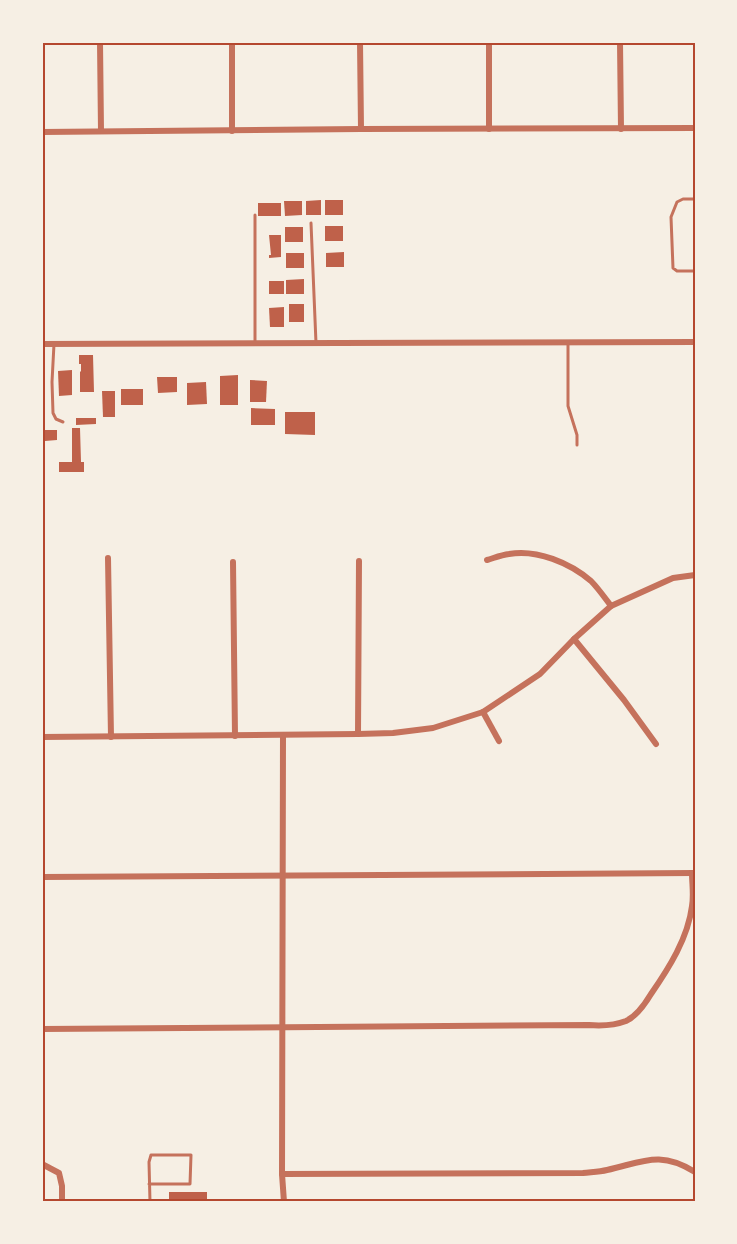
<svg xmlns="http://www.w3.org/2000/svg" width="737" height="1244" viewBox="0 0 737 1244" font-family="'IBM Plex Sans',sans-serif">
	<rect width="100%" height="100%" fill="#f6efe4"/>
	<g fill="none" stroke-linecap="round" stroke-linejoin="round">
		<path stroke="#c9d6d2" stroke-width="3" d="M695 1202V1201"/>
	</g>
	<g fill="#bf614a">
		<path d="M321 200V215H306V201Z"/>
		<rect x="325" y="200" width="18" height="15"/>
		<path d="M284 201H302V215L285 216Z"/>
		<rect x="258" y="203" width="23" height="13"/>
		<rect x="325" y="226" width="18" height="15"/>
		<rect x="285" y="227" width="18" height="15"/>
		<path d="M269 235H281V257L269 258V255H271Z"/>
		<path d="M344 252V267H326V253Z"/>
		<rect x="286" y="253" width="18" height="15"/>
		<path d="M304 279V294H286V280Z"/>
		<rect x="269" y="281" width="15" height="13"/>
		<rect x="289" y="304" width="15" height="18"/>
		<path d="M284 307V327H270L269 308Z"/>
		<path d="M79 355H93L94 392H80V372L81 371V364H79Z"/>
		<path d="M72 370V395L59 396 58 371Z"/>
		<path d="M238 375V405H220V376Z"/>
		<path d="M157 377H177V392L158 393Z"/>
		<path d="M250 380 267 381 266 402H250Z"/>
		<path d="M206 382 207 404 187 405V383Z"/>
		<rect x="121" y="389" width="22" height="16"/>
		<path d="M102 391H115V417H103Z"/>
		<path d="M251 408 275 409V425H251Z"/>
		<path d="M285 412H315V435L285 434Z"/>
		<path d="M76 418H96V424L76 425Z"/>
		<path d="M72 428H80L81 462H84V472H59V462H72Z"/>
		<path d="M45 430H57V440L45 441Z"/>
		<rect x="169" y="1192" width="38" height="10"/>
	</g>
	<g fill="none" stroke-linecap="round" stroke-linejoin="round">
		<g stroke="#c5725c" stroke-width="3">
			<path d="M695 199H683L677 202 671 217 673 268 677 271H695"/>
			<path d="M255 215V343"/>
			<path d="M311 223 316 343"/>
			<path d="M54 344 52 382 53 413 56 419 63 422"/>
			<path d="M568 344V406L577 435V445"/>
			<path d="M149 1184H190L191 1155H151L149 1162 150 1202"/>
		</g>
		<g stroke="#c5725c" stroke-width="6">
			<path d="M100 42 101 131"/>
			<path d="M232 42V131"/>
			<path d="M360 42 361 129"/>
			<path d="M489 42V129"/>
			<path d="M620 42 621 129"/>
			<path d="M42 132 361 129 695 128"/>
			<path d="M42 344 695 342"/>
			<path d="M108 558 111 737"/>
			<path d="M487 560C494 558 501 555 509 554 537 549 570 563 591 581 598 588 605 598 611 606"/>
			<path d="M233 562 235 736"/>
			<path d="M574 639 624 700 656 744"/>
			<path d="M483 712 499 741"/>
			<path d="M358 734 359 561"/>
			<path d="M283 735 282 1174 284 1202"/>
			<path d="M42 737 358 734 393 733 433 728 483 712 540 674 574 639 611 606 673 578 695 575"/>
			<path d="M42 877 694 873"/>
			<path d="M42 1029 589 1025C602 1026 613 1026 626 1021 637 1016 645 1004 651 994 669 968 688 938 692 906 694 895 692 884 692 873"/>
			<path d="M42 1164 59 1173 62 1186V1202"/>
			<path d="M282 1174 583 1173C591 1172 599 1172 607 1170 643 1162 660 1150 695 1172"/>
		</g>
	</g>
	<rect width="737" height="1244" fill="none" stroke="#f6efe4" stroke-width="87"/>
	<rect x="44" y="44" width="650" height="1156" fill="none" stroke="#b5482f" stroke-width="2"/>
</svg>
